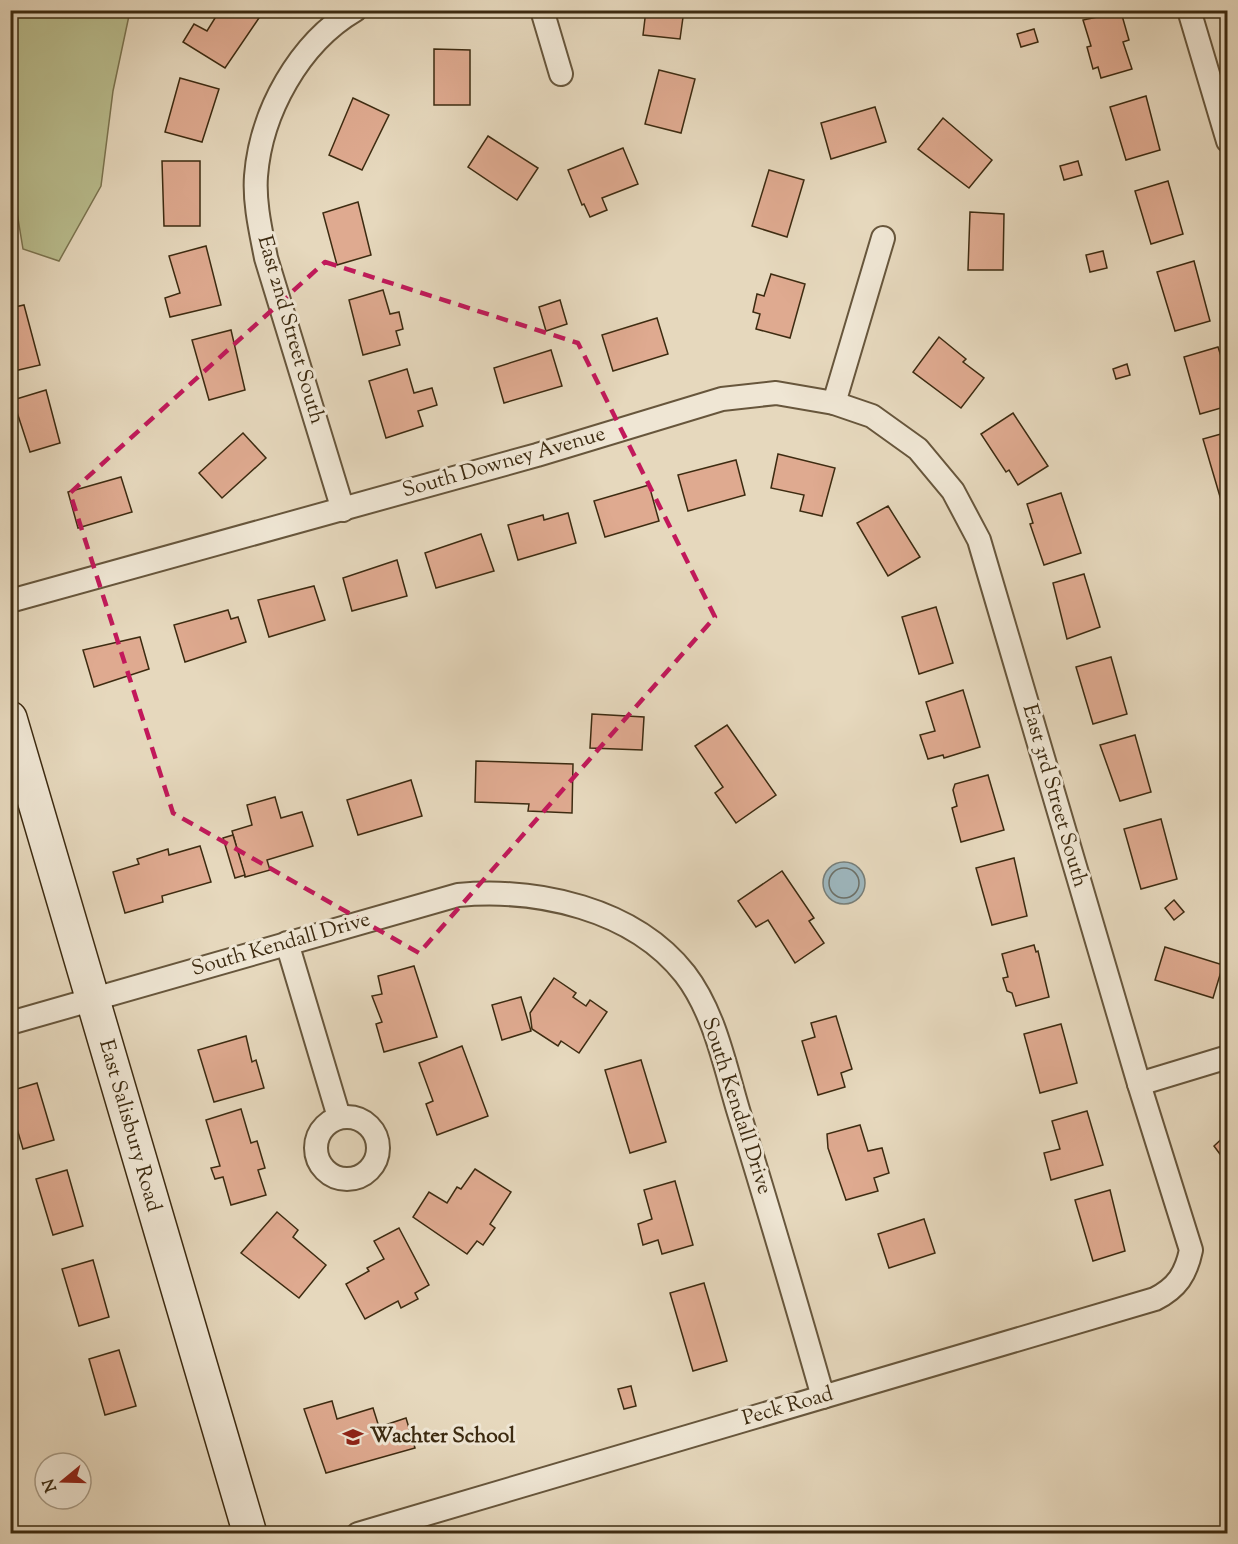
<svg xmlns="http://www.w3.org/2000/svg" width="1238" height="1544" viewBox="0 0 1238 1544" font-family="'Sorts Mill Goudy',serif">
	<rect width="100%" height="100%" fill="#e6d8bd"/>
	<filter id="stains"><feTurbulence type="fractalNoise" baseFrequency=".00333" numOctaves="4"/><feColorMatrix values="0 0 0 0 .2 0 0 0 0 .09 0 0 0 0 .02 0 0 0 .5 -.17"/></filter>
	<radialGradient id="worn" r=".72"><stop offset=".6" stop-color="#630" stop-opacity="0"/><stop offset="1" stop-color="#630" stop-opacity=".3"/></radialGradient>
	<path fill="#b9bd8e" stroke="#7b7450" stroke-width="1.5" d="M10 11H130L113 91 101 186 59 261 23 249 11 176Z"/>
	<circle fill="#9db6bd" stroke="#777e78" stroke-width="1.5" cx="844" cy="883" r="21"/>
	<g fill="none" stroke-linecap="round" stroke-linejoin="round">
		<circle stroke="#6d7067" stroke-width="1.5" cx="844" cy="883" r="15"/>
	</g>
	<g fill="#dfaa90" stroke="#3d2b11" stroke-width="1.5">
		<path d="M220 10H246L259 18 225 68 183 42 194 24 207 31Z"/>
		<path d="M646 10H684L680 39 643 35Z"/>
		<path d="M1121 12 1129 40 1123 42 1132 69 1101 78 1098 67 1093 69 1087 47 1091 46 1083 20Z"/>
		<path d="M1034 29 1038 42 1021 47 1017 34Z"/>
		<path d="M434 49 470 50V105H434Z"/>
		<path d="M659 70 695 79 681 133 645 124Z"/>
		<path d="M180 78 219 89 202 142 165 132Z"/>
		<path d="M1146 96 1160 150 1126 160 1110 107Z"/>
		<path d="M353 98 389 115 362 170 329 155Z"/>
		<path d="M875 107 886 142 831 159 821 123Z"/>
		<path d="M943 118 992 160 969 188 918 149Z"/>
		<path d="M488 136 538 168 517 200 468 167Z"/>
		<path d="M623 148 638 184 602 198 607 210 590 217 584 204 582 205 568 170Z"/>
		<path d="M162 161H200V226H164Z"/>
		<path d="M1078 161 1082 175 1064 180 1060 166Z"/>
		<path d="M769 170 804 180 787 237 752 226Z"/>
		<path d="M1168 181 1183 234 1151 244 1135 191Z"/>
		<path d="M358 202 371 255 337 265 323 213Z"/>
		<path d="M970 212 1004 214 1003 270H968Z"/>
		<path d="M206 246 221 305 170 317 165 298 180 293 169 256Z"/>
		<path d="M1103 251 1107 268 1090 272 1086 255Z"/>
		<path d="M10 258 16 279 10 281Z"/>
		<path d="M1194 261 1210 321 1175 331 1157 272Z"/>
		<path d="M771 274 805 284 790 338 756 329 760 314 753 312 757 294 764 296Z"/>
		<path d="M383 290 390 314 399 312 403 329 396 331 400 345 363 355 349 300Z"/>
		<path d="M560 300 567 324 546 331 539 307Z"/>
		<path d="M24 305 40 365 10 372V308Z"/>
		<path d="M657 318 668 354 613 371 602 335Z"/>
		<path d="M231 330 245 390 209 400 192 340Z"/>
		<path d="M939 337 966 359 963 362 984 378 961 408 913 372Z"/>
		<path d="M1218 347 1228 378V406L1200 414 1184 357Z"/>
		<path d="M551 350 562 386 504 403 494 368Z"/>
		<path d="M1127 364 1130 375 1116 379 1113 369Z"/>
		<path d="M407 369 414 393 432 388 437 405 418 411 423 426 386 438 369 381Z"/>
		<path d="M46 390 60 443 30 452 13 400Z"/>
		<path d="M1013 413 1048 466 1018 485 1009 470 1006 472 981 434Z"/>
		<path d="M1228 432V498L1221 500 1203 439Z"/>
		<path d="M243 433 266 458 222 498 199 473Z"/>
		<path d="M778 454 835 468 822 516 800 511 804 495 771 488Z"/>
		<path d="M736 460 745 495 688 511 678 475Z"/>
		<path d="M121 477 132 512 78 528 68 492Z"/>
		<path d="M649 485 659 521 605 537 594 501Z"/>
		<path d="M1061 493 1081 553 1044 565 1030 524 1033 523 1027 504Z"/>
		<path d="M888 506 920 557 888 576 857 523Z"/>
		<path d="M568 513 576 543 518 560 508 525 543 515 544 520Z"/>
		<path d="M481 534 494 571 436 588 425 553Z"/>
		<path d="M397 560 407 596 352 611 343 578Z"/>
		<path d="M1084 574 1100 627 1067 639 1053 583Z"/>
		<path d="M314 586 325 620 269 637 258 600Z"/>
		<path d="M936 607 953 663 919 674 902 617Z"/>
		<path d="M228 610 231 619 238 617 246 642 185 662 174 625Z"/>
		<path d="M140 637 149 669 94 687 83 650Z"/>
		<path d="M1111 657 1127 714 1093 724 1076 667Z"/>
		<path d="M963 690 980 747 944 758 943 755 928 759 920 735 935 731 926 702Z"/>
		<path d="M592 714 644 717 642 750 590 748Z"/>
		<path d="M727 725 776 795 736 823 715 793 723 787 695 746Z"/>
		<path d="M1135 735 1151 792 1120 801 1100 745Z"/>
		<path d="M476 761 573 764 572 813 528 811 529 804 475 802Z"/>
		<path d="M988 775 1004 830 961 842 952 808 957 806 953 790 955 784Z"/>
		<path d="M411 780 422 816 358 835 347 800Z"/>
		<path d="M275 797 281 818 302 812 313 846 267 860 270 870 245 877 232 831 252 825 247 805Z"/>
		<path d="M1161 819 1177 879 1141 889 1124 829Z"/>
		<path d="M233 835 245 875 235 878 223 838Z"/>
		<path d="M200 846 211 882 162 896 163 902 125 913 113 872 139 864 137 859 168 849 169 855Z"/>
		<path d="M1014 858 1027 916 992 925 976 868Z"/>
		<path d="M782 871 814 918 809 921 824 943 795 963 768 920 756 927 738 901Z"/>
		<path d="M1174 900 1184 912 1174 920 1165 908Z"/>
		<path d="M1034 945 1036 952 1038 951 1049 997 1016 1006 1012 993 1007 991 1003 978 1008 977 1002 954Z"/>
		<path d="M1165 947 1223 965 1213 998 1155 980Z"/>
		<path d="M414 966 437 1037 384 1052 376 1024 382 1022 372 996 382 994 378 976Z"/>
		<path d="M554 978 576 993 573 997 586 1006 590 1000 607 1012 579 1053 561 1041 558 1046 532 1029 530 1013Z"/>
		<path d="M521 997 531 1031 502 1040 492 1005Z"/>
		<path d="M836 1016 852 1069 841 1073 845 1087 818 1095 802 1041 815 1037 811 1023Z"/>
		<path d="M1061 1024 1077 1083 1040 1093 1024 1034Z"/>
		<path d="M246 1036 252 1062 256 1060 264 1088 214 1102 198 1050Z"/>
		<path d="M462 1046 488 1116 437 1135 426 1104 433 1101 419 1063Z"/>
		<path d="M641 1060 666 1142 630 1153 605 1070Z"/>
		<path d="M37 1083 54 1140 23 1149 10 1105V1091Z"/>
		<path d="M241 1109 251 1143 257 1141 265 1168 258 1170 266 1195 231 1205 223 1177 215 1179 211 1168 220 1166 206 1120Z"/>
		<path d="M1087 1111 1103 1165 1051 1180 1044 1153 1060 1149 1052 1121Z"/>
		<path d="M860 1125 868 1151 882 1148 889 1173 874 1178 878 1191 846 1200 828 1148 827 1134Z"/>
		<path d="M1228 1133V1165L1214 1146Z"/>
		<path d="M475 1169 511 1192 490 1224 495 1228 483 1245 477 1241 467 1254 413 1217 429 1192 447 1203 457 1187 461 1189Z"/>
		<path d="M67 1170 83 1226 53 1235 36 1179Z"/>
		<path d="M675 1181 693 1245 662 1254 658 1240 643 1245 638 1224 652 1219 644 1190Z"/>
		<path d="M1110 1190 1125 1251 1093 1261 1075 1200Z"/>
		<path d="M277 1212 298 1230 293 1237 326 1265 299 1298 241 1253Z"/>
		<path d="M924 1219 935 1253 889 1268 878 1234Z"/>
		<path d="M399 1228 429 1285 415 1293 418 1299 401 1308 398 1301 365 1319 346 1284 369 1271 367 1268 384 1259 374 1241Z"/>
		<path d="M93 1260 109 1317 79 1326 62 1269Z"/>
		<path d="M704 1283 727 1361 693 1371 670 1293Z"/>
		<path d="M119 1350 136 1406 105 1415 89 1359Z"/>
		<path d="M631 1386 636 1406 624 1409 618 1389Z"/>
		<path d="M332 1401 337 1419 373 1408 379 1427 406 1418 415 1448 326 1473 304 1409Z"/>
	</g>
	<g fill="none" stroke-linecap="round" stroke-linejoin="round">
		<g stroke="#67563c" stroke-width="26">
			<g id="street">
				<path d="M542 10 561 74"/>
				<path d="M1189 10 1228 141"/>
				<path d="M834 403 883 238"/>
				<path d="M343 510 266 258C261 232 254 203 256 176 261 112 299 43 355 10"/>
				<path d="M10 601 537 455 722 399 776 393 834 403 872 416 918 449 953 491 979 540 1139 1084 1191 1250C1186 1274 1177 1288 1155 1299L358 1534"/>
				<path d="M287 943 339 1117"/>
				<path d="M10 1023 458 895C537 888 633 908 685 974 715 1013 725 1067 739 1113 768 1208 796 1302 823 1397"/>
				<path d="M1139 1084 1228 1057"/>
				<circle cx="347" cy="1148" r="31"/>
			</g>
		</g>
		<g stroke="#3d2b11" stroke-width="36">
			<path id="secondary" d="M10 718 250 1534"/>
		</g>
		<use href="#street" stroke="#efe6d4" stroke-width="22"/>
		<use href="#secondary" stroke="#efe6d4" stroke-width="33"/>
	</g>
	<path fill="none" stroke="#c2185b" stroke-width="4.5" stroke-dasharray="12 8" stroke-linejoin="round" d="M325 262 578 343 715 617 419 953 173 813 70 493Z"/>
	<defs>
		<g id="school-bare" transform="scale(1.62)"><path d="M0-5L7-2L0 1L-7-2ZM-4 1L0 2.5L4 1V4Q0 6-4 4Z" fill="#8f2418" stroke="#efe6d4" stroke-width="2.5" paint-order="stroke"/></g>
	</defs>
	<g fill-rule="evenodd">
		<use href="#school-bare" x="353" y="1437"/>
	</g>
	<g text-anchor="middle" dominant-baseline="central" stroke-width="6" stroke-linejoin="round" paint-order="stroke">
		<g font-size="21" fill="#3d2b11" stroke="#efe6d4">
			<text transform="translate(290 330) rotate(74)">East 2nd Street South</text>
			<text transform="translate(504 463) rotate(-16)">South Downey Avenue</text>
			<text transform="translate(1054 796) rotate(74)">East 3rd Street South</text>
			<text transform="translate(281 945) rotate(-16)">South Kendall Drive</text>
			<text transform="translate(736 1106) rotate(72)">South Kendall Drive</text>
			<text transform="translate(129 1126) rotate(74)">East Salisbury Road</text>
			<text transform="translate(788 1407) rotate(-16)">Peck Road</text>
		</g>
		<g font-size="21" font-weight="bold" fill="#3d2b11" stroke="#efe6d4" text-anchor="start">
			<text x="370" y="1437">Wachter School</text>
		</g>
	</g>
	<rect width="1238" height="1544" fill="none" stroke="#e6d8bd" stroke-width="36"/>
	<rect x="12" y="12" width="1214" height="1520" fill="none" stroke="#3d2b11" stroke-width="3"/>
	<rect x="18" y="18" width="1202" height="1508" fill="none" stroke="#3d2b11" stroke-width="1.5"/>
	<g transform="translate(63 1481) rotate(251)"><circle r="28" fill="#efe6d4" stroke="#a89b86" stroke-width="1.5"/>
	<path d="M0-4.5L10 22L0 15L-10 22Z" fill="#8f2418"/>
	<text y="-9" font-size="16" font-weight="bold" text-anchor="middle" fill="#3d2b11">N</text>
	</g>
	<rect width="100%" height="100%" filter="url(#stains)"/>
	<rect width="100%" height="100%" fill="url(#worn)"/>
</svg>
